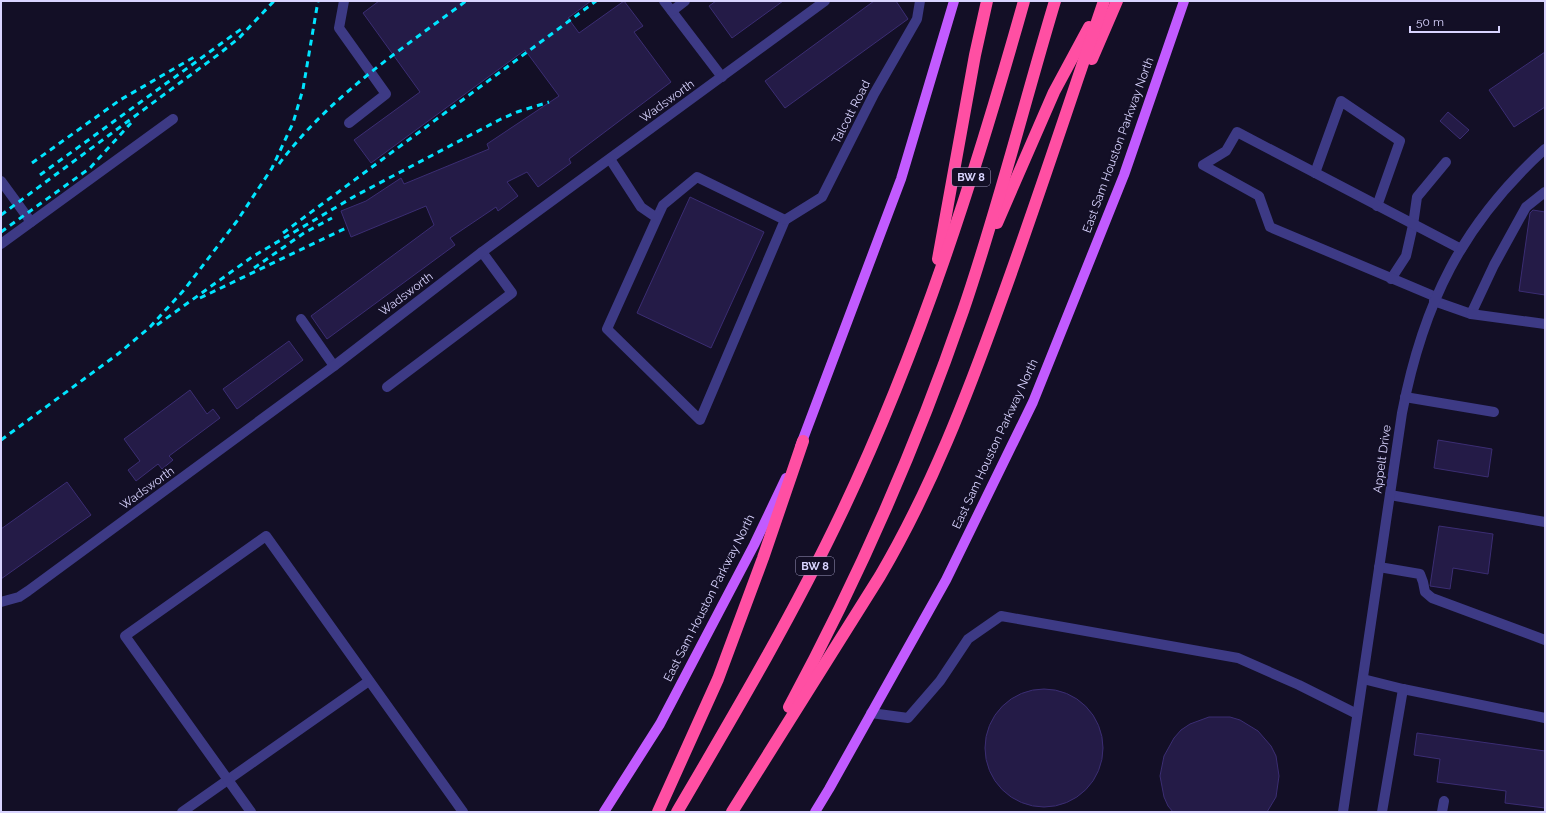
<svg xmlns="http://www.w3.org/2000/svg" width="1546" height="813" viewBox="0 0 1546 813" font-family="Raleway,sans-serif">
	<rect width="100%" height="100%" fill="#130f26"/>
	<g fill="#241b47" stroke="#3b2d73">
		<path d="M379 1H591L568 18 579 33 624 1 643 26 634 32 671 82 569 159 571 163 538 187 527 172 507 182 518 196 498 211 496 207 450 238 455 245 327 339 311 316 434 225 426 206 351 237 341 211 366 201 401 178 404 184 489 149 487 144 559 96 525 50 371 163 354 140 420 92 363 13Z"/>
		<path d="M716 1H783L732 38 709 6Z"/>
		<path d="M874 1H896L908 19 785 108 765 81Z"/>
		<path d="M1545 52V107L1514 127 1489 90Z"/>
		<path d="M1448 112 1469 130 1460 139 1440 121Z"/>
		<path d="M690 197 764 232 711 348 637 313Z"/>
		<path d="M1533 210 1545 212V295L1519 291 1530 213Z"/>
		<path d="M289 341 303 360 237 409 223 389Z"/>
		<path d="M190 390 207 414 213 409 220 418 169 456 173 460 162 469 158 464 136 481 128 470 140 461 124 439Z"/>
		<path d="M1438 440 1492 449 1488 477 1434 468Z"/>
		<path d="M67 482 91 515 1 579V529Z"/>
		<path d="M1439 526 1493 534 1488 574 1453 568 1450 589 1430 586Z"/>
		<circle cx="1044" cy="748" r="59"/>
		<path d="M1209 717H1230L1240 720 1258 731 1271 746 1276 756 1279 776 1276 797 1267 812H1173L1168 806 1164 797 1160 776 1164 756 1174 738 1181 730 1190 724Z"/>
		<path d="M1417 733 1545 751V808L1505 803 1506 791 1437 782 1440 759 1414 755Z"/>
	</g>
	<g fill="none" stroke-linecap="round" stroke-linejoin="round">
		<g stroke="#3d3a85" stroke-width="10">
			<path d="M344 1 339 28 386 94 349 123"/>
			<path d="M664 1 722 77"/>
			<path d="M672 11 685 1"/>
			<path d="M610 159 641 207 657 218 607 329 700 420 785 220 697 177 663 205 657 218"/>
			<path d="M1315 173 1341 101 1400 141 1377 206"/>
			<path d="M1 181 31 222"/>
			<path d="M785 220 822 197 874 94 917 19 920 1"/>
			<path d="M1 244 173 119"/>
			<path d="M1391 279 1406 256 1413 225 1417 197 1446 162"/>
			<path d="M1436 297 1270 227 1259 196 1203 165 1226 151 1237 132 1461 249"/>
			<path d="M1434 301 1471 314 1494 265 1526 207 1545 192"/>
			<path d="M1471 314 1545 324"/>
			<path d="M301 319 334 366"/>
			<path d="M387 387 512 293 482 252"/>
			<path d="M1405 397 1494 412"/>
			<path d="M1390 495 1545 522"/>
			<path d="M1379 567 1420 574 1423 582 1425 592 1432 598 1545 640"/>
			<path d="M1 602 19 597 28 591 334 366 482 252 825 1"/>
			<path d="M1363 679 1403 689 1545 718"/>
			<path d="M871 713 908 718 940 681 968 639 1001 616 1238 658 1299 685 1357 714"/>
			<path d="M182 812 369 681"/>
			<path d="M251 812 125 636 266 536 463 812"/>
			<path d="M1343 812 1402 413C1423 304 1462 224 1545 149"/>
			<path d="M1382 812 1403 689"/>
			<path d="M1442 812 1444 801"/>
		</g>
		<g stroke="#c25bff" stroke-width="10">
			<path d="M800 447 901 179 954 1"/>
			<path d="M604 812 660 724 754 545 786 478"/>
			<path d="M815 812 829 789 946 580 1033 402 1124 175 1184 1"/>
		</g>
		<g stroke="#ff4fa3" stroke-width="12">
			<path d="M1092 59 1117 1"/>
			<path d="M997 223 1054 92 1089 27"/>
			<path d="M938 259 975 55 987 1"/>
			<path d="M789 707C857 581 916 447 963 311 998 209 1024 104 1055 1"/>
			<path d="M658 812 718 679 763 558 803 441"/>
			<path d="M677 812C735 713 793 615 842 512 920 348 975 175 1024 1"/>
			<path d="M732 812 880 576C931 489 967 396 1001 301 1037 202 1070 101 1104 1"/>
		</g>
		<g stroke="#00e5ff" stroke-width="3" stroke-dasharray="6 5" stroke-linecap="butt">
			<path d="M32 163 120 100 196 56"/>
			<path d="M279 164C329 97 399 51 466 1"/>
			<path d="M40 175 244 27"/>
			<path d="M1 215 219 54 239 38 274 1"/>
			<path d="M1 232 90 168 131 123"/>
			<path d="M283 233 596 1"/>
			<path d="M254 268 304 233 332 218"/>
			<path d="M200 298 346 228"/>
			<path d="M157 325 252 257 355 196 499 120 517 112 549 102"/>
			<path d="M1 440 118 354 150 327 184 290 237 221 272 168 293 123 303 89 318 1"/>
		</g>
	</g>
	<g text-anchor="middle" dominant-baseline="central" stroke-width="4" stroke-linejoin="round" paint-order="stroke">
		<g fill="#130f26" stroke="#9e99be" stroke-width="1">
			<rect x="952" y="168" width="38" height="18" rx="3"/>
			<rect x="796" y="557" width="38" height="18" rx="3"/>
		</g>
		<g font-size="11" font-weight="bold" fill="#d9d4ff">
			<text x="971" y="177">BW 8</text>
			<text x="815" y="566">BW 8</text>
		</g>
		<g font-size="12" fill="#d9d4ff" stroke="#130f26">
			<text transform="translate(667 101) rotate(-36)">Wadsworth</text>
			<text transform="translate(851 112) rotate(-63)">Talcott Road</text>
			<text transform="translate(1118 145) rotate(-70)">East Sam Houston Parkway North</text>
			<text transform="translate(406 294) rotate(-37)">Wadsworth</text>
			<text transform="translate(995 444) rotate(-65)">East Sam Houston Parkway North</text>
			<text transform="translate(1382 459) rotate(-82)">Appelt Drive</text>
			<text transform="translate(147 488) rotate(-36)">Wadsworth</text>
			<text transform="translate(709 598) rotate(-63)">East Sam Houston Parkway North</text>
		</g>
	</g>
	<rect width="1546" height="813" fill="none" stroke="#d9d4ff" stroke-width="4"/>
	<path d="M1410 26v6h89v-6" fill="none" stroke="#d9d4ff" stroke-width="2"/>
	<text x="1416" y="26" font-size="12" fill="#d9d4ff" stroke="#130f26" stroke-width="3" paint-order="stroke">50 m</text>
</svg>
